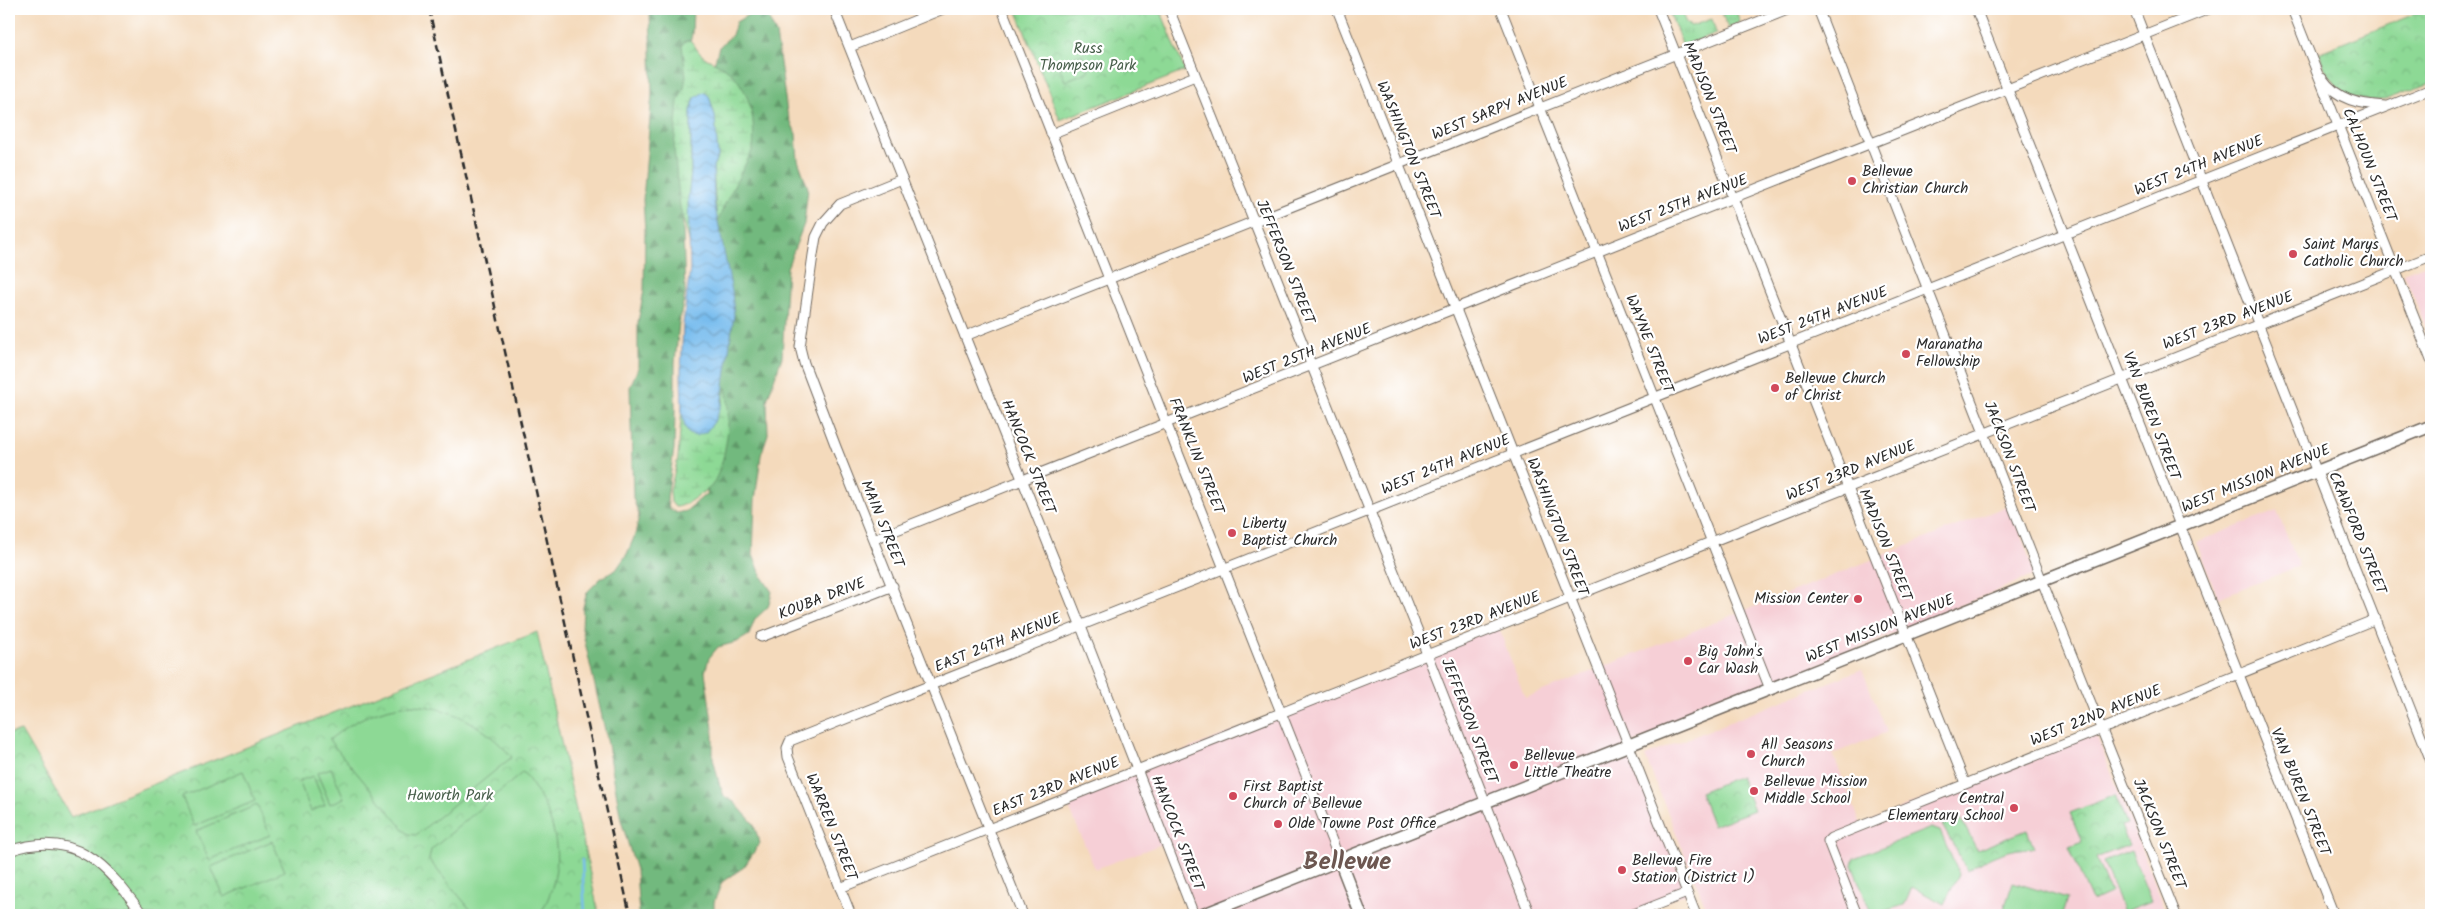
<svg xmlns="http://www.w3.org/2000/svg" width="2440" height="924" viewBox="0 0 2440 924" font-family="Kalam,sans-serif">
	<defs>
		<pattern id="grass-tufts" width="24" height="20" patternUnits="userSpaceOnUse" patternTransform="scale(1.25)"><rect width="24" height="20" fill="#8dd995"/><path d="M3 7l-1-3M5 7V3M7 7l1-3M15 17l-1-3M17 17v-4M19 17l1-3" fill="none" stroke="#7aba81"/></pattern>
		<pattern id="forest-firs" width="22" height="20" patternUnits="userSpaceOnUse" patternTransform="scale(1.25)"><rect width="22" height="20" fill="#72b97e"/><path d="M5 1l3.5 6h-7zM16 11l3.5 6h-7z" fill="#5e9767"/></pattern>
		<pattern id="wetland-marsh" width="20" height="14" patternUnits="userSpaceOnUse" patternTransform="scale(1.25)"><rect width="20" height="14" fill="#8dd995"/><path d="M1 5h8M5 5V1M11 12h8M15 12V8" fill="none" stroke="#7aba81"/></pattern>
		<pattern id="park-crowns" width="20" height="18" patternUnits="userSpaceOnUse" patternTransform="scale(1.25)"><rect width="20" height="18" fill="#8dd995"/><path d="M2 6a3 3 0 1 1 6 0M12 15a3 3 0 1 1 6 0" fill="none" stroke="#7aba81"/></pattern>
		<pattern id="water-waves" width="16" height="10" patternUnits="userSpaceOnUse" patternTransform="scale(1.25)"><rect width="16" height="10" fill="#77bcee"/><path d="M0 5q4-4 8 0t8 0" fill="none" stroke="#6299c1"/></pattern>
	</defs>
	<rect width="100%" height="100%" fill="#fff"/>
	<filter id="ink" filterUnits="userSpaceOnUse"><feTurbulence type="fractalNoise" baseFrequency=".02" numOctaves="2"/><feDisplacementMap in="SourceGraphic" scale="10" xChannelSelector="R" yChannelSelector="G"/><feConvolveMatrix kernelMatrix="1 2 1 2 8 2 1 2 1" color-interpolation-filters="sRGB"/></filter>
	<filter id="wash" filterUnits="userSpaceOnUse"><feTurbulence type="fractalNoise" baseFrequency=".0096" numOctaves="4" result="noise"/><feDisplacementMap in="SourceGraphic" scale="20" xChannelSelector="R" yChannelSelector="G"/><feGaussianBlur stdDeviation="1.12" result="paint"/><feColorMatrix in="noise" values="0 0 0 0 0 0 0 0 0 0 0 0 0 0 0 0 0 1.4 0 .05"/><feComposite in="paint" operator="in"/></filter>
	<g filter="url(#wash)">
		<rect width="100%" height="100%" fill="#f4dabc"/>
		<g fill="#f6cfd6">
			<path d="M2431 262V340L2404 273Z"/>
			<path d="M2012 504 2034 575 1629 745 1687 893 1631 915H1194L1165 843 1095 869 1065 798 1498 626 1525 698Z"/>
			<path d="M2277 511 2299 566 2218 598 2196 542Z"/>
			<path d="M1862 669 1887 732 1833 754 1861 824 2095 732 2166 911 2155 915H1709L1645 756Z"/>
		</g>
		<g fill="url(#grass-tufts)" stroke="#5c8260">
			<path d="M1668 9H1680L1686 23 1691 26 1712 19 1716 33 1683 46Z"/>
			<path d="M1720 9H1735L1740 22 1728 28Z"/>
		</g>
		<path fill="url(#forest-firs)" stroke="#4e7254" d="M650 9H693L692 34 688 52 682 199 685 294 679 322 675 362V412L674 449 667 498 669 508 676 513 686 511 706 494 712 471 713 67 719 47 732 35 736 22 753 12 767 15 776 34 787 112 796 134 798 160 808 188 804 224 787 268 782 357 767 400 768 434 761 455 755 500 753 555 762 577 772 592 768 607 755 619 749 635 737 642 718 647 709 658 705 672 713 729V758L719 783 724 796 734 802 753 823 760 843 744 867 722 882 714 902V915H639L636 870 621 820 607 739 582 629 583 607 587 592 601 578 616 570 627 554 635 535 639 515 633 498 630 387 638 368V322L644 290 645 231 643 200 652 94Z"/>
		<g fill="url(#wetland-marsh)" stroke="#5c8260">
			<path d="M690 40C695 45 697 51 702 55 708 61 718 63 725 68 750 86 756 120 753 149L724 206 717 224 713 166 718 157 717 149 715 116 709 96 695 98 691 110V173L688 199 690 244 680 207 674 149 678 101 684 88 686 76 682 45 685 41Z"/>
			<path d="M726 387C731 416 728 456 714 482 710 490 702 492 696 497 689 502 682 507 675 507L671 502 670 491 678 458 682 405V413L721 406Z"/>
		</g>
		<g fill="url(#park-crowns)" stroke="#5c8260">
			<path d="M1016 9H1160L1185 71 1060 120Z"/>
			<path d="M2427 9H2431V83L2384 100C2345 102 2332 86 2318 53Z"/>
			<path d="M537 632 599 915H9V734L21 731 71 817Z"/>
			<path d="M1740 776 1754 810 1713 826 1700 792Z"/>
			<path d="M2115 795 2127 824 2121 826 2129 845 2096 858 2110 893 2092 901 2069 847 2082 842 2070 813Z"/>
			<path d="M1960 817 1977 850 2027 830 2034 848C2009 848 1989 856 1968 871L1942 825Z"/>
		</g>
		<g fill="#8dd995" stroke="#5c8260">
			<path d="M1082 54 1089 71 1065 81 1058 63Z"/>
			<path d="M413 705C455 708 484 726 512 757L416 835 408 834 329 740C355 719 380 707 413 705Z"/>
			<path d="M331 768 344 798 330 804 317 773Z"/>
			<path d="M243 771 255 801 194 826 182 797Z"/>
			<path d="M523 772C558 817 569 864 540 915H475L429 860 431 850Z"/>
			<path d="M313 776 325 805 311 811 299 781Z"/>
			<path d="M257 805 270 835 209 860 196 831Z"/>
			<path d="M1931 828 1940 831 1959 874 1944 904 1912 887 1904 905 1872 915 1852 865 1854 858Z"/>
			<path d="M272 841 285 871 224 897 211 867Z"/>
			<path d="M2131 851 2151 901 2123 912 2103 862Z"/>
			<path d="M2013 882 2067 899 2062 915H2002Z"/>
		</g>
		<path fill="url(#water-waves)" stroke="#51748c" d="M704 92 709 96 715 116 718 157 713 166 714 202 732 291 734 315 721 406 714 422 706 432 696 436 689 434 685 427 682 413 681 371 683 325 690 269 688 199 691 173V110L695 98Z"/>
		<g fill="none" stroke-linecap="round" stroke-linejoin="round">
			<path stroke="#77bcee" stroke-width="2.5" d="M582 860 585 915"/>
		</g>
	</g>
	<g filter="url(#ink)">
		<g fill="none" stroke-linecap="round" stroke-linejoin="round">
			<g stroke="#71685e" stroke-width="11">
				<g id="minor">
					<path d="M834 9 1080 624 1194 915"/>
					<path d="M1002 9 1340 861"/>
					<path d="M1169 9 1427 654 1530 915"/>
					<path d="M1337 9 1696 915"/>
					<path d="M1501 9 1770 689"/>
					<path d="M1658 9 1965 783"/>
					<path d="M1818 9 2042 581 2176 915"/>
					<path d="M1976 9 2334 915"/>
					<path d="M2134 9 2431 761"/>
					<path d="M2292 9 2431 360"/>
					<path d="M850 47 943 9"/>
					<path d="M2322 78C2338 101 2360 104 2385 106"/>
					<path d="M1051 134 1195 76"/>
					<path d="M902 179 840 204 823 223 816 237 813 255 800 347 804 363 836 447 1023 915"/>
					<path d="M965 336 1790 9"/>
					<path d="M874 539 2209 9"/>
					<path d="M761 637 893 586"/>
					<path d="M9 851C76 828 107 866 143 915"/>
					<path d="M840 888 2431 256"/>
					<path d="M851 915 788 757 787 748 790 741 2431 89"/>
					<path d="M1631 915 1687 893"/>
					<path d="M1857 915 1828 841 1831 838 2376 619"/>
				</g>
			</g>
			<g stroke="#71685e" stroke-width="14">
				<g id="major">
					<path d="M1340 861 1361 915"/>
					<path d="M1202 915 2431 426"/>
				</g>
			</g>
			<use href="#minor" stroke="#fff" stroke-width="9"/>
			<use href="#major" stroke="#fff" stroke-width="11"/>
			<path stroke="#2b2b2b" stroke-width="2.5" stroke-dasharray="8 4" stroke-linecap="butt" d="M429 9 630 915"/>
		</g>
	</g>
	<g fill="#d1495b" stroke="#fff" stroke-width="2">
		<circle cx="1852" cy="181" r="5"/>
		<circle cx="2293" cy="254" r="5"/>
		<circle cx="1906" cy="354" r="5"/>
		<circle cx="1775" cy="388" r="5"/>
		<circle cx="1232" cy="533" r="5"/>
		<circle cx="1858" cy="599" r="5"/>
		<circle cx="1688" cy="661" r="5"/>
		<circle cx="1751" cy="754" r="5"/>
		<circle cx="1514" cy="765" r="5"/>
		<circle cx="1754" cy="791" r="5"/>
		<circle cx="1233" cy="796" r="5"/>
		<circle cx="2014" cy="808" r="5"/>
		<circle cx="1278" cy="824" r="5"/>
		<circle cx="1622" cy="870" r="5"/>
	</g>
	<g text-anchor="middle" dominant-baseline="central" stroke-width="4.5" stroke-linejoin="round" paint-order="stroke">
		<g font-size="15" fill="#485f4b" stroke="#fff">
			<text x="1088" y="49">Russ<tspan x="1088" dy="17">Thompson Park</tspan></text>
			<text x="450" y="796">Haworth Park</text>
		</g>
		<g font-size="15" fill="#2b2b2b" stroke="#fff">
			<text transform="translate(1709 98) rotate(68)">MADISON STREET</text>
			<text transform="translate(1500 109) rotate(-22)">WEST SARPY AVENUE</text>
			<text transform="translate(1408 150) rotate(68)">WASHINGTON STREET</text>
			<text transform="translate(2369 165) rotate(68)">CALHOUN STREET</text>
			<text transform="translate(2199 166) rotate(-22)">WEST 24TH AVENUE</text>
			<text transform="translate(1683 204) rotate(-21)">WEST 25TH AVENUE</text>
			<text transform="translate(1285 262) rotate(68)">JEFFERSON STREET</text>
			<text transform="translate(1823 316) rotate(-21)">WEST 24TH AVENUE</text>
			<text transform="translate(2228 321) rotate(-21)">WEST 23RD AVENUE</text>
			<text transform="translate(1649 344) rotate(68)">WAYNE STREET</text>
			<text transform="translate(1307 354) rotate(-22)">WEST 25TH AVENUE</text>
			<text transform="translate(2151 416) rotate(69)">VAN BUREN STREET</text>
			<text transform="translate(1196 456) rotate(68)">FRANKLIN STREET</text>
			<text transform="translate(1028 457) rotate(68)">HANCOCK STREET</text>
			<text transform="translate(2009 457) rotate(69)">JACKSON STREET</text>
			<text transform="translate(1446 465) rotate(-22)">WEST 24TH AVENUE</text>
			<text transform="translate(1851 471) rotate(-22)">WEST 23RD AVENUE</text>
			<text transform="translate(2256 479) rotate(-22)">WEST MISSION AVENUE</text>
			<text transform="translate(882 524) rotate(68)">MAIN STREET</text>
			<text transform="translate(1557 527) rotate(69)">WASHINGTON STREET</text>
			<text transform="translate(2357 533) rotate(68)">CRAWFORD STREET</text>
			<text transform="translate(1885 545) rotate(68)">MADISON STREET</text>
			<text transform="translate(822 599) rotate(-21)">KOUBA DRIVE</text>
			<text transform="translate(1475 621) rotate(-21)">WEST 23RD AVENUE</text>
			<text transform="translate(1880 629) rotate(-22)">WEST MISSION AVENUE</text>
			<text transform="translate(998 643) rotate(-22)">EAST 24TH AVENUE</text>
			<text transform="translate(2096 716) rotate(-22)">WEST 22ND AVENUE</text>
			<text transform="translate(1469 721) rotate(69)">JEFFERSON STREET</text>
			<text transform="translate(1056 787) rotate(-22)">EAST 23RD AVENUE</text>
			<text transform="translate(2300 792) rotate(68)">VAN BUREN STREET</text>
			<text transform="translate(831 827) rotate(68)">WARREN STREET</text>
			<text transform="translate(1177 833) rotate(69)">HANCOCK STREET</text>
			<text transform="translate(2159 834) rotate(68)">JACKSON STREET</text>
		</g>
		<g font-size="15" fill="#2b2b2b" stroke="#fff" text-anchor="start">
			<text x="1862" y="172">Bellevue<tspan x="1862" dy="17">Christian Church</tspan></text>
			<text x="2303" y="245">Saint Marys<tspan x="2303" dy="17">Catholic Church</tspan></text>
			<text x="1916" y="345">Maranatha<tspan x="1916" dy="17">Fellowship</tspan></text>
			<text x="1785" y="379">Bellevue Church<tspan x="1785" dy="17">of Christ</tspan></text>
			<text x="1242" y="524">Liberty<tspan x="1242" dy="17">Baptist Church</tspan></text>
			<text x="1848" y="599" text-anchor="end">Mission Center</text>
			<text x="1698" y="652">Big John's<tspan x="1698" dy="17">Car Wash</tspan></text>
			<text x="1761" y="745">All Seasons<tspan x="1761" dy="17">Church</tspan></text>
			<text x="1524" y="756">Bellevue<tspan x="1524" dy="17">Little Theatre</tspan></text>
			<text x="1764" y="782">Bellevue Mission<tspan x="1764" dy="17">Middle School</tspan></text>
			<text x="1243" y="787">First Baptist<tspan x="1243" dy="17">Church of Bellevue</tspan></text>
			<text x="2004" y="799" text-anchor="end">Central<tspan x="2004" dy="17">Elementary School</tspan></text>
			<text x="1288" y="824">Olde Towne Post Office</text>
			<text x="1632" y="861">Bellevue Fire<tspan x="1632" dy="17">Station (District 1)</tspan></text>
		</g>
		<g font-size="25" font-weight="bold" fill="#6d5751" stroke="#fff">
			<text x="1347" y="862">Bellevue</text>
		</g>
	</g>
	<rect width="2440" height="924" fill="none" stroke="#fff" stroke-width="30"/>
</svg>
